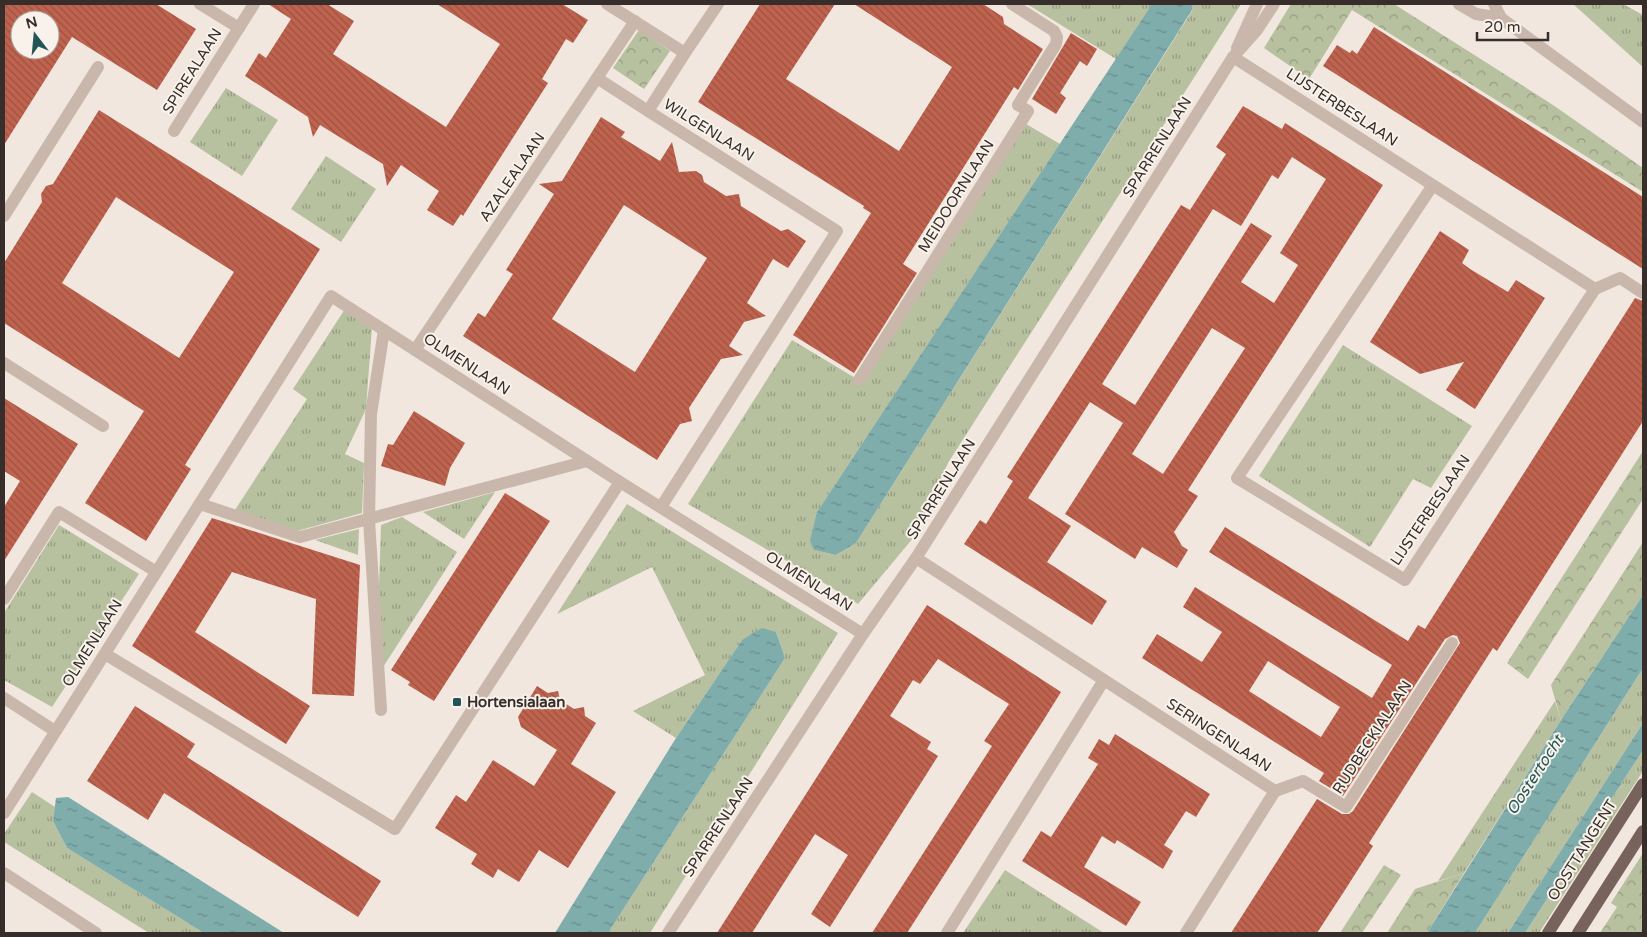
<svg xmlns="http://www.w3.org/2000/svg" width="1647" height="937" viewBox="0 0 1647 937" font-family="'Varela Round',sans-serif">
	<defs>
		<pattern id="grass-tufts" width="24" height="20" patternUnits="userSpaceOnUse" patternTransform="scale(1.25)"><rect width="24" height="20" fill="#b7c09f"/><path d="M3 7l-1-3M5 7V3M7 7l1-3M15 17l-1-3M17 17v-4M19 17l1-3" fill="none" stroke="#969c82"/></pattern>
		<pattern id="forest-crowns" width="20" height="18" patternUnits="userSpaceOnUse" patternTransform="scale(1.25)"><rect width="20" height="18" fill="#b7c09f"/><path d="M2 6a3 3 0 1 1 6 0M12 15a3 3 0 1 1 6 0" fill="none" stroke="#969c82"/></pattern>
		<pattern id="water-ripples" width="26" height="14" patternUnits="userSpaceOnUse" patternTransform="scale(1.25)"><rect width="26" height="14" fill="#7fadac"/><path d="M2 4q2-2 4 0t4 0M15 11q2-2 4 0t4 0" fill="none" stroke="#698d8c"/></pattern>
		<pattern id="building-back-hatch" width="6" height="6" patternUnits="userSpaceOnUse" patternTransform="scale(1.25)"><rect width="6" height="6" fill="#bf634f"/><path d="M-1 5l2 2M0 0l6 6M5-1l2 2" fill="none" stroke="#9c5242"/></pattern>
	</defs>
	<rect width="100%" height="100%" fill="#f1e7df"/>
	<g fill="url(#grass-tufts)">
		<path d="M1027 4H1152L1116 59Z"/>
		<path d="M1193 4H1241L948 463 914 537 858 604 806 572 688 504 792 340 857 379 1021 121 1060 144 817 512 814 550 836 555 856 543 1192 11Z"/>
		<path d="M1573 4H1623L1643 15V67Z"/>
		<path d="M226 88 278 120 242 176 190 142Z"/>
		<path d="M326 156 376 189 341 242 291 209Z"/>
		<path d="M345 309 372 327 366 409 345 454 364 463 362 513 297 531 235 510 307 399 293 389Z"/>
		<path d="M1343 345 1472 426 1431 488 1413 479 1370 547 1259 476Z"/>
		<path d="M495 492 464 539 423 512Z"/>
		<path d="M627 504 838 633 650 933H608L785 658 776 632 742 640 676 738 633 711 705 675 652 567 557 614Z"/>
		<path d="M402 517 457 552 376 678 381 525Z"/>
		<path d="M59 525 139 574 52 707 4 680V613Z"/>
		<path d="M359 529 358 555 315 540Z"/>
		<path d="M1643 668V723L1508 933H1475Z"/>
		<path d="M1555 701 1561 720 1464 873 1438 881Z"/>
		<path d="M1643 750V771L1539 933H1525Z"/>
		<path d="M32 792 55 807 53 821 67 848 204 933H149L4 842V834Z"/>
		<path d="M1005 870 1104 933H963Z"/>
	</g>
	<g fill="url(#forest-crowns)">
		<path d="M1291 4H1394L1553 105 1643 168V192L1352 10 1309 79 1264 48Z"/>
		<path d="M639 30 670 51 644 89 613 68Z"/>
		<path d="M1643 451V499L1528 679 1507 663Z"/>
		<path d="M1643 542V595L1561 720 1551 685Z"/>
		<path d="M1643 853V933H1600L1617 907 1611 903Z"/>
		<path d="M1384 865 1401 875 1362 933H1340Z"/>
		<path d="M1464 873 1427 933H1387L1415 889Z"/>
	</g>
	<g fill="url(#water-ripples)">
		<path d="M1152 4H1193L1192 10 856 543 836 555 814 550 810 541 817 512Z"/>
		<path d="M1643 595V668L1475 933H1427L1561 720Z"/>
		<path d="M762 628 776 632 785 658 608 933H555L676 738 742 640Z"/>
		<path d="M1643 723V750L1525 933H1508Z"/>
		<path d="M68 797 284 933H204L67 848 53 821 56 798Z"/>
	</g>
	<g fill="url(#building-back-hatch)" fill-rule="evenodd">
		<path d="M4 4H156L196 29 157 90 72 37 4 145ZM20 20H50V50H20Z"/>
		<path d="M268 4H327L354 21 333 54 446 127 500 44 437 4H562L588 20 573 43 566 39 542 79 548 83 463 216 461 214 453 226 427 210 439 191 401 165 387 186 383 164 320 125 313 137 308 117 245 76 259 53 266 58 291 19Z"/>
		<path d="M760 4H835L786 79 899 151 952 67 854 4H983L1003 17 1004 24 1043 49 1018 90 1014 87 903 264 917 273 854 373 793 335 871 213 863 208 864 206 698 102Z"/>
		<path d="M1374 27 1643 197V269L1323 66 1337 45 1350 53 1352 50 1357 54Z"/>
		<path d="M1071 33 1097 49 1087 66 1080 61 1060 93 1066 98 1056 114 1032 99Z"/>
		<path d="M1243 106 1282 129 1285 123 1383 185 1188 490 1198 496 1174 532 1182 546 1188 550 1177 568 1142 547 1135 559 1065 514 1123 423 1090 402 1028 498 1071 526 1047 562 1107 601 1092 625 964 544 980 520 986 524 1013 481 1007 477 1181 205 1190 210 1226 154 1216 147ZM1292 157 1326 179 1280 253 1298 265 1274 303 1241 282 1272 236 1251 223 1135 405 1102 384 1213 209 1241 226 1272 175 1278 179ZM1212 328 1245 348 1163 474 1132 454Z"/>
		<path d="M99 110 320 249 185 465 191 469 146 541 85 503 144 411 4 323V263L42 202 41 194 46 186 53 184ZM116 197 234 272 179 358 62 283Z"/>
		<path d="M601 117 625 132 621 137 660 161 672 142 679 172 696 171 702 175 704 182 726 196 739 194 741 206 781 231 788 229 806 241 788 268 773 259 747 303 766 316 744 322 729 346 743 355 721 359 689 408 692 421 680 424 657 460 463 336 478 313 485 317 513 274 506 270 554 194 539 184 562 181ZM624 205 707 258 635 372 552 319Z"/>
		<path d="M1440 231 1469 250 1462 263 1470 269 1508 292 1516 280 1545 298 1475 409 1446 390 1464 362 1420 374 1370 342Z"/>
		<path d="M1635 298 1643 301V421L1497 651 1493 648 1463 695 1369 843 1373 846 1345 890 1317 933H1231L1317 799 1342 814H1349L1353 811 1460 643 1457 636 1453 635 1445 639 1343 796 1319 781 1324 773 1142 658 1157 634 1202 662 1222 632 1183 607 1195 587 1372 698 1392 665 1209 552 1225 527 1408 641 1418 625 1425 629ZM1268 661 1340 707 1321 737 1249 691Z"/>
		<path d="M4 398 78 444 4 561V507L20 481 4 471Z"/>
		<path d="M414 411 465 443 450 468 445 486 381 466 388 444 393 445Z"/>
		<path d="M505 493 550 521 434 701 408 685 410 682 391 670Z"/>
		<path d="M212 518 360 565 354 696 312 694 316 599 232 572 195 632 310 706 286 744 132 646Z"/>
		<path d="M927 605 1061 692 1043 721 907 933H872L992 746 984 741 1009 704 938 659 920 684 913 680 890 716 931 742 927 749 938 756 830 927 811 914 848 855 815 834 752 933H717Z"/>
		<path d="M537 686 548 693 558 691 560 700 574 709 584 707 585 716 596 723 571 764 616 792 568 868 539 850 519 882 498 869 493 878 471 864 477 854 435 828 456 795 466 802 493 760 534 786 557 750 521 727 518 717Z"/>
		<path d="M135 706 195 744 187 757 381 881 358 917 164 793 148 820 87 781Z"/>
		<path d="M1115 734 1210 794 1196 817 1186 811 1164 845 1173 851 1163 869 1117 840 1115 844 1102 836 1084 867 1141 902 1126 926 1022 861 1041 831 1051 837 1098 764 1088 758 1099 739 1109 745Z"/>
	</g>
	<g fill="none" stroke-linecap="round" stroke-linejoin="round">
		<g stroke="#c9b7ab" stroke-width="12">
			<path d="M200 4 239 28"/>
			<path d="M607 4 685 53 648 111 837 231 661 507"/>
			<path d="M1459 4 1476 14 1501 18"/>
			<path d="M1494 4 1501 18 1643 122"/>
			<path d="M1237 48 1257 4"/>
			<path d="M685 53 718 4"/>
			<path d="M1233 57 1595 289 1405 580 1237 478 1433 185"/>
			<path d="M597 78 648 111"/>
			<path d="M174 131 254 4"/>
			<path d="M4 216 98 67"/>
			<path d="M1595 289 1620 278 1643 293"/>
			<path d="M415 350 635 21"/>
			<path d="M4 363 103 426"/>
			<path d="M859 380 1028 111 1018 105 1056 44 1057 37 1054 31 1012 4"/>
			<path d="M200 504 300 537 587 461"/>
			<path d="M916 558 1275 791 1186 933"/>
			<path d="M4 599 59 512 155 571"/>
			<path d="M105 654 395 829 620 482"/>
			<path d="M4 698 55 731"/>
			<path d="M381 710 369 520 371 414 384 330"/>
			<path d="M1275 791 1303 781 1346 807 1452 643"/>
			<path d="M4 813 331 296 620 482 863 634"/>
			<path d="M4 873 96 933"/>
			<path d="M668 933 863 634 916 558 1233 57 1257 30 1274 4"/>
			<path d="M947 933 1104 680"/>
		</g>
		<g stroke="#78635c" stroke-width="12">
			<path d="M1548 933 1643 784"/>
			<path d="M1578 933 1643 831"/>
		</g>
	</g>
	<rect fill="#225656" stroke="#f9f2eb" stroke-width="2" x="452" y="697" width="10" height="10" rx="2.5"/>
	<g text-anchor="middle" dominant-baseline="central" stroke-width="4" stroke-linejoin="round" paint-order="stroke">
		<g font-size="15" fill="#372d2a" stroke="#f9f2eb">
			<text transform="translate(192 71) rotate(-58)">SPIREALAAN</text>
			<text transform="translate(1342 107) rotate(33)">LIJSTERBESLAAN</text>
			<text transform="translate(709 130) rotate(32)">WILGENLAAN</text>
			<text transform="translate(1157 147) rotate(-58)">SPARRENLAAN</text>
			<text transform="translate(512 177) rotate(-56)">AZALEALAAN</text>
			<text transform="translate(956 196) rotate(-58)">MEIDOORNLAAN</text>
			<text transform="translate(467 364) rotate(33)">OLMENLAAN</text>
			<text transform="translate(941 489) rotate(-58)">SPARRENLAAN</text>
			<text transform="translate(1430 510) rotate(-56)">LIJSTERBESLAAN</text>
			<text transform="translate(809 581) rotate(32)">OLMENLAAN</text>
			<text transform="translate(92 643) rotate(-58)">OLMENLAAN</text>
			<text transform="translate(1219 735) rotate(33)">SERINGENLAAN</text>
			<text transform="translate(1372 737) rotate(-57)">RUDBECKIALAAN</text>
			<text transform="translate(718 827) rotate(-57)">SPARRENLAAN</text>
			<text transform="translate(1582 850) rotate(-58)">OOSTTANGENT</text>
		</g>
		<g font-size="15" font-weight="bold" fill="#372d2a" stroke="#f9f2eb" text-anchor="start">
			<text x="467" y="702">Hortensialaan</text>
		</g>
		<g font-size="16" font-style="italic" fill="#225656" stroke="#f9f2eb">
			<text transform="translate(1535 775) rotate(-57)">Oostertocht</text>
		</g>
	</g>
	<rect width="1647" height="937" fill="none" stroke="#372d2a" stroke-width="10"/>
	<g transform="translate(35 35) rotate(344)"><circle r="24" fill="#f9f2eb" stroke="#aba39e"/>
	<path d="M0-4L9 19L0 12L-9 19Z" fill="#225656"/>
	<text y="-8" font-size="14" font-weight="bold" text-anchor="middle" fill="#372d2a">N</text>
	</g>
	<path d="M1477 32v8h71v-8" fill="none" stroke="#372d2a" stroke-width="2.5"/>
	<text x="1484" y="32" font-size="15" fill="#372d2a" stroke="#f9f2eb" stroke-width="4" paint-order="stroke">20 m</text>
</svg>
